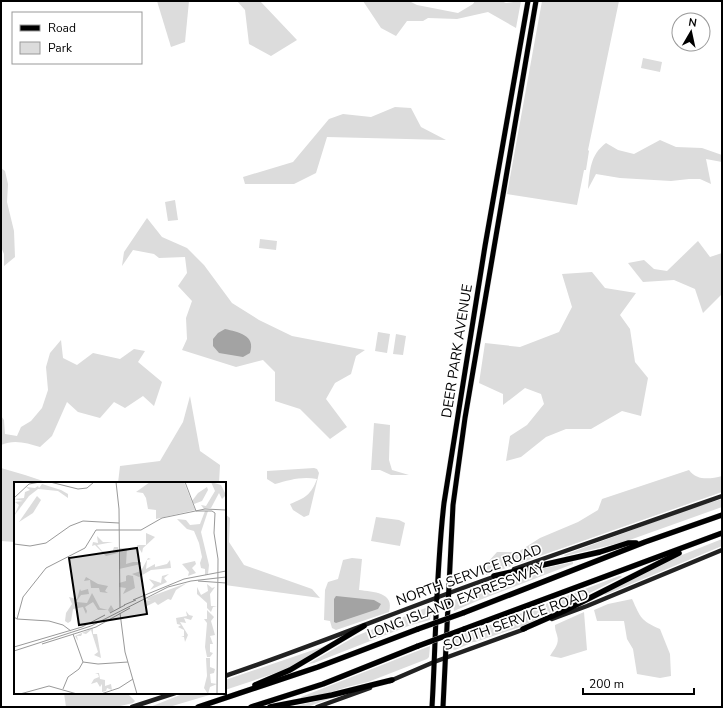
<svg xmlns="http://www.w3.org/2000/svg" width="723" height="708" viewBox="0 0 723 708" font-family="'Nunito Sans',sans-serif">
	<rect width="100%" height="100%" fill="#fff"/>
	<g fill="#dcdcdc">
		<path d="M157 1H189L185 42 171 47Z"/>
		<path d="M237 1H260L297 40 271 56 249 44 245 10Z"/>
		<path d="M363 1H409L417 5 458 13 473 4 475 1H501L506 3 521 1 516 28 488 12 457 19 428 18 423 21H407L396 36 381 28Z"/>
		<path d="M542 1H619L588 150 589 151 586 170H584L577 205 507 194Z"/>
		<path d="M643 58 662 62 660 72 641 68Z"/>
		<path d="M395 107 411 108 421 127 446 140 327 137 316 173 294 184H245L243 177 293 162 329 119 343 114 371 117Z"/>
		<path d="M660 140 676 147 702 148 722 155V162L706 159 711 184 700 179H689L671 181 620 178 596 174 588 189C590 170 590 155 606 143L618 150 634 154Z"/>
		<path d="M1 168 5 171 8 184 7 202 14 231 15 257 4 266V254L1 247Z"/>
		<path d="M175 200 178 220 168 221 165 202Z"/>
		<path d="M147 218 162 237 187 248 204 265 232 303 259 320 292 336 365 350 356 356 351 374 335 383 326 399 347 427 330 439 300 409 275 401V372L263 360 236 367 182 350 187 339 186 318 192 301 178 286 187 273 185 257 159 258 154 254 133 250 122 266 124 252Z"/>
		<path d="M260 239 277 241 276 250 259 248Z"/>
		<path d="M698 241 710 257 722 253V294L703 313 695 289 674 280 643 282 628 263 644 260 654 269 667 271Z"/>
		<path d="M592 272 605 288 636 293 620 315 630 329 635 362 648 378 641 416 622 411 591 429H566L546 437 521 457 506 461 510 436 527 425 544 404 541 394 525 388 503 405V394L479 383 485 343 520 347 559 332 572 307 562 274Z"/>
		<path d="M378 332 390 334 387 353 375 351Z"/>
		<path d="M396 334 406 336 403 355 393 354Z"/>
		<path d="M61 340 63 358 77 365 93 353 120 359 134 349 145 351 138 362 162 382 154 406 143 396 125 408 114 402 100 418 78 412 67 402 52 436 40 447C27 443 14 439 1 445V416L4 420 5 434 17 436 21 427 31 421 42 408 48 390 46 367 50 353Z"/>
		<path d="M190 396 200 451 220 465 219 483H118L120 466 160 461 183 422Z"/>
		<path d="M374 423 390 425 389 460 392 470 409 475H391L380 470H371Z"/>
		<path d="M1 468 25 475 49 483H15V542L1 541Z"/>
		<path d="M314 468 317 469 319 473 309 515 304 517 293 510 290 504C305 498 311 495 317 479 302 476 289 480 275 484L267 479V471Z"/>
		<path d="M689 470C697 481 710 479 722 476V492L486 575 488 562 497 552H518L540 538 578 522 598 510 602 499Z"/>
		<path d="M722 499V507L624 542 565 556 564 555 692 508Z"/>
		<path d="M225 514 230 518 229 542 244 565 312 589 320 598 225 585Z"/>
		<path d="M376 517 399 520 405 523 400 546 371 541Z"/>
		<path d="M722 539V546L605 595 604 593 662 563Z"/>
		<path d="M352 558 362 559 359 590C373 592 395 592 389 612L336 630 332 628 330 621 324 620 325 590 328 582 338 579 343 560Z"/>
		<path d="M573 562V564L477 601 454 611 453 602 457 598 518 574Z"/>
		<path d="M619 576H621L622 577 523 626 475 642H473L455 650 452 649V638L465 633 472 632Z"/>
		<path d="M632 599C641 618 640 620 660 629L670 654 671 676 660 678 637 674 633 649 627 639 624 621H597L594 610 608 604Z"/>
		<path d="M428 607 431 610 430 620 411 625 314 663 308 664 356 636Z"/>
		<path d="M584 612 587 650 561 658 550 656C554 649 560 644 557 635 556 631 555 630 555 625Z"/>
		<path d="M331 644 288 669 225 690V680Z"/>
		<path d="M430 646 429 657 427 659 368 682 347 687 325 694 301 699V697Z"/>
		<path d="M64 693H127L135 701 133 703 116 707H66Z"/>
		<path d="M185 693H216L169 707H150Z"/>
		<path d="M335 697 307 707H290L295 706Z"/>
	</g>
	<g fill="#a3a3a3">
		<path d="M225 329C238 332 256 335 250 353L243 357 219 353 213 346V339L218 333Z"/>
		<path d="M336 596 374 600 381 604 378 609 336 623 334 622V599Z"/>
	</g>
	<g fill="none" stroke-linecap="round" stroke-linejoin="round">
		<g stroke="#dbdbdb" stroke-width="6">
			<g id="primary">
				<path d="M432 707C436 639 436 571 444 503L485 246 528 1"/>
				<path d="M443 707 453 505 465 418 536 1"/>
			</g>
		</g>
		<g stroke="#dbdbdb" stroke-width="6">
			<g id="highway">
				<path d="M494 576 600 552 628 543H636"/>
				<path d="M463 613 645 542 722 515"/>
				<path d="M464 629 722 533"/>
				<path d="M523 629 564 611 679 553"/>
				<path d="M255 685 290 670 364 626"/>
				<path d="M198 707 318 667 418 629"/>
				<path d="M251 707 323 684 418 646"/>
				<path d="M270 707 332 695 392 680"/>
			</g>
		</g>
		<g stroke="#222" stroke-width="4.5">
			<path d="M514 569 722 496"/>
			<path d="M552 619 587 606 722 550"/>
			<path d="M225 676C317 645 405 608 496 576"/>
			<path d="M390 681 434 662 525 629"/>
			<path d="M132 707 175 693"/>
			<path d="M317 707 370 688"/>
		</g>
		<use href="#primary" stroke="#000" stroke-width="5"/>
		<use href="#highway" stroke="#000" stroke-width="5.5"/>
		<g stroke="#dbdbdb" stroke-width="6" stroke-linecap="butt">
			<g id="highway-bridge">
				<path d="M418 629 463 613"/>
				<path d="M418 646 464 629"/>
			</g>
		</g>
		<use href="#highway-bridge" stroke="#000" stroke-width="5.5"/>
	</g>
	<g text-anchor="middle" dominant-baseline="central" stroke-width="3.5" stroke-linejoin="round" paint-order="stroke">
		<g font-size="14" fill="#000" stroke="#fff">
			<text transform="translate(457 351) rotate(-81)">DEER PARK AVENUE</text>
			<text transform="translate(469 575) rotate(-20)">NORTH SERVICE ROAD</text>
			<text transform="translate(456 601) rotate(-21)">LONG ISLAND EXPRESSWAY</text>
			<text transform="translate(516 620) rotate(-20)">SOUTH SERVICE ROAD</text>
		</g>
	</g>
	<g transform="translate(14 482)">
		<rect width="212" height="212" fill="#fff"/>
		<path d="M136 0H170L181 28 142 37V28L134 27 132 16 129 11 122 10ZM197 0 207 3 212 13 208 17 205 11 197 26 190 27 187 23 192 24 201 9ZM28 2 47 8 54 12V16L44 9 24 7 15 14 0 34 5 23 1 20 9 19 0 17 10 16 11 10 16 8 12 5 21 6 24 4 25 6ZM193 5 194 8 188 19 180 22 178 19 184 11ZM23 14 27 18 19 31 5 40ZM191 29H194L187 50 195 83 194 92 191 93V87L187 86 186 81 188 75 185 61 180 49 173 47 163 37 172 38 176 43 186 42ZM132 51 141 55 129 66 128 71 123 63H132ZM83 54 89 60H99L83 63 88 69 98 71 100 65H104V71L92 74 81 63 78 64 79 60 84 61ZM106 66H113L112 82 119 80H127V82L105 87ZM134 76 137 77 133 78 132 87 141 82V85L153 82 156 78 157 86 137 88 125 95 118 92 127 89ZM181 79 182 82 178 86 182 91 174 94 175 90 168 82ZM155 92 150 96 153 100 136 108 140 103 135 97 147 101 148 94ZM114 93 119 94 121 106 109 112 112 106 105 105V101L112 99V94ZM72 95 84 102 94 104 91 109 94 111 86 110 85 106H77L76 98 70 99ZM173 101 162 108 157 118 154 117 144 123 141 120 133 124 132 118 137 119 132 117 138 114ZM193 102 198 106 201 105 196 112 197 124H203L199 125 197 130 193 126V121L183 112V105L187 113 194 109ZM66 107 67 109 74 107 75 112 67 113 62 120 73 121 78 111 86 126 94 128 97 123 100 128 96 131 94 128H84L79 120 71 125 73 129 72 132 69 125 59 127 57 139 54 141 51 139 52 131 58 122 55 115 63 117ZM193 128 200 135 197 139 201 153 196 154 199 162H196V170L199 171 196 175H193L191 165 193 141 190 137H193ZM172 129 175 133 179 134 177 138 170 136 172 141 166 140 174 153 171 160 170 155H167L170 154V148L164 145 167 143 163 142 162 136 173 134ZM79 146V152H83L87 176 80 173 84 170 77 148 72 152 68 151V154L67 152V154H63L64 159 61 154ZM192 176H196V185L201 187 200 191 196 192 197 201 203 202 196 205 194 212 190 206 193 194ZM85 191 86 197 91 198V204L97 202 98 208 93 206 92 209 91 205 92 209 88 210V202L86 205 83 200 77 202 80 197 85 195 84 192 81 191Z" fill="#dcdcdc"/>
		<path fill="none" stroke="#999" stroke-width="1" d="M36 0 64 7 73 6 80 0M102 0 105 27 106 126M171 0 182 29H198L201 31 200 51 204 77 203 212M0 16 15 2 26 0M0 62 16 64 32 61 56 44 69 39 105 41M184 99 212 101M119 118 170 97 212 89M110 123 122 118M96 131 111 123M106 131 111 170 123 212M0 135 3 137 9 115 32 86 71 66 82 48H127L148 36 191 27 212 28M3 137 35 139 49 143 57 149M28 162 82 145 116 126M0 165 68 145 91 133M0 169 77 144 154 105 177 99 212 95M69 180 84 182 114 180M49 207 54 195 65 187 69 180 59 152M6 212 35 204 63 212M87 212 105 206 119 197"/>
		<path fill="#000" fill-opacity="0.15" stroke="#000" stroke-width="2" d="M123 66 133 132 65 143 55 76Z"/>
		<rect width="212" height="212" fill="none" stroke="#000" stroke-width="2"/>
	</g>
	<rect width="723" height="708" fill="none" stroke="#000000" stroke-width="4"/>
	<rect x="12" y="12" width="130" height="52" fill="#ffffff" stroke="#999999"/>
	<rect x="20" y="25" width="20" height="6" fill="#000000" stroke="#999999"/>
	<text x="48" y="32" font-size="12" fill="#000000">Road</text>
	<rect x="20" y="42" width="20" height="12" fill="#dcdcdc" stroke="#999999"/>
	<text x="48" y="52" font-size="12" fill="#000000">Park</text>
	<g transform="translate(691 32) rotate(9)"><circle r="19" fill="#ffffff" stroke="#999999"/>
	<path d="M0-3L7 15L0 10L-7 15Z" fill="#000000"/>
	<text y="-6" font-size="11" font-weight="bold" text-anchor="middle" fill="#000000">N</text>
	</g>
	<path d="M583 688v6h111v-6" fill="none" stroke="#000000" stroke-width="2"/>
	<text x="589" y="688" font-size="12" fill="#000000" stroke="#ffffff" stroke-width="3" paint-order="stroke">200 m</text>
</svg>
